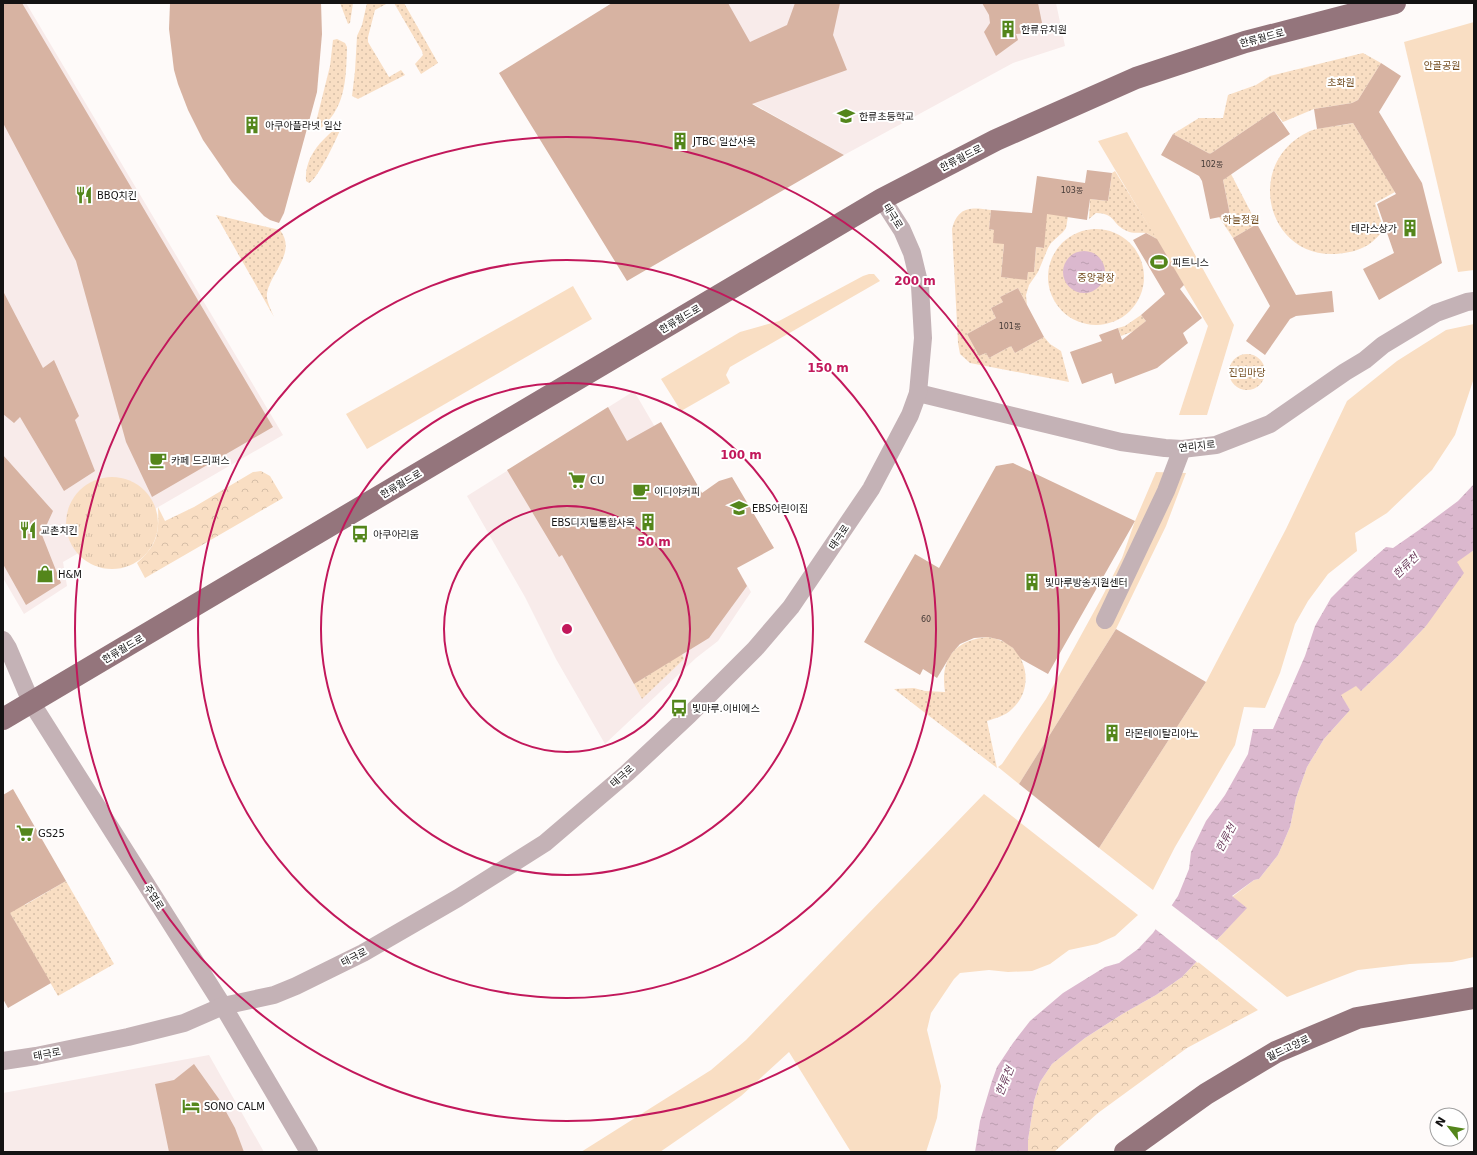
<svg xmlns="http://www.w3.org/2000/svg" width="1477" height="1155" viewBox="0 0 1477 1155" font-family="'DejaVu Sans','Noto Sans KR',sans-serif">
	<defs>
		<pattern id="grass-tufts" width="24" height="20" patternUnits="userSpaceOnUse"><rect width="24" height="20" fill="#f9dec3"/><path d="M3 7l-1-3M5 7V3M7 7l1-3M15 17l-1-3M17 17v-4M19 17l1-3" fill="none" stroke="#d5bea7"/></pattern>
		<pattern id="forest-crowns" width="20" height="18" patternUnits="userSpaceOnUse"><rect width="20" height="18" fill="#f9dec3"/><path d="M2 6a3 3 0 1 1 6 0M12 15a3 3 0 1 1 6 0" fill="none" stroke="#d5bea7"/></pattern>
		<pattern id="garden-dots" width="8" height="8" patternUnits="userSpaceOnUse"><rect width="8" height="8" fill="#f9dec3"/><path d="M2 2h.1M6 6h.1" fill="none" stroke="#d5bea7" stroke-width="1.8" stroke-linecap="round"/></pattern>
		<pattern id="water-ripples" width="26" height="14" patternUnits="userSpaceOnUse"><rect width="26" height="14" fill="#dbb8ce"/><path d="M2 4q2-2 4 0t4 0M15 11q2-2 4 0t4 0" fill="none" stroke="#bb9db0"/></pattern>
	</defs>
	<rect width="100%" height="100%" fill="#fefaf9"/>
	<g fill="#f8ebea">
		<path d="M3 3H26L283 435 63 562 67 586 24 614 3 578Z"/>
		<path d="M652 3H1056L1065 46 1013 63 844 155 688 67Z"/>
		<path d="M634 391 751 592 718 641 696 658 605 744 556 659 525 597 467 496Z"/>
		<path d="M209 1055 264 1152H3V1093Z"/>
	</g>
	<circle fill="url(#grass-tufts)" cx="112" cy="523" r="46"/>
	<g fill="url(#forest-crowns)">
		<path d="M261 471 270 476 283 498 145 578 137 563C158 544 159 534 158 507L165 521 194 507 253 472Z"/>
		<path d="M1197 961 1258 1010 1187 1048 1098 1113 1054 1152H1028V1140L1034 1101 1040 1082 1052 1064 1085 1038 1124 1013 1156 995 1182 977Z"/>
	</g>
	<g fill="#f9dec3">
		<path d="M1474 22V270L1458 272 1404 42Z"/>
		<path d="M1127 132 1234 325 1207 415H1179L1208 326 1098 141Z"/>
		<path d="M869 274H874L880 281 730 367 726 375 730 383 681 411 661 379 740 332 779 321 863 276Z"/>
		<path d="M573 286 592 319 367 449 346 414Z"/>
		<path d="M1474 324V378L1455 435 1432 470 1387 513 1355 533 1357 551 1328 574 1308 601 1295 624 1280 673 1265 708 1244 707 1235 745 1175 847 1153 890 1099 848 1206 682 1286 529 1347 401 1397 361 1446 330Z"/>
		<path d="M1156 472 1186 473 1166 526 1116 629 1019 784 998 767 1002 764 1046 699 1102 597 1122 558 1135 521Z"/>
		<path d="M1474 550V957L1452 962 1410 964 1358 970 1287 997 1217 940 1246 908 1232 897 1254 880 1259 879 1278 855 1290 827 1296 798 1307 767 1324 739 1350 710 1340 695 1357 685 1361 691 1397 657 1426 626 1457 561Z"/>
		<path d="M984 794 1138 915 1115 936 1097 944 1069 950 1050 964 1032 971 1008 972 989 970 960 973 954 979 931 1013 927 1030 941 1086 937 1118 926 1152H851L789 1052 741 1096 660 1152H581L711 1070 746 1040Z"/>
	</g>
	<g fill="url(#garden-dots)">
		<path d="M340 3H353L350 23 348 24Z"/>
		<path d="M367 3H388L375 10 368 37V42L389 77 401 70 405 75 358 99 352 96 355 71 357 36 362 25Z"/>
		<path d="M394 3H404L438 63 421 74 415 64 423 55 422 51Z"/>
		<path d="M337 39 345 43 347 47C346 80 346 110 317 131L315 130V126L330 66 333 40Z"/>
		<path d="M1363 53 1381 63 1358 100 1352 103 1314 109 1283 122 1274 111 1210 154 1173 134 1199 118H1223L1228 95 1256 85 1270 76Z"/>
		<path d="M343 123C339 134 318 179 309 183L306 181C304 155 324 137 343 123Z"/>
		<path d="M1353 123 1395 192 1375 203 1384 230C1379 235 1374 241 1368 245 1358 251 1347 253 1336 254 1266 258 1244 163 1308 132 1318 127 1341 126 1353 123Z"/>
		<path d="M1115 171 1157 239C1153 237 1149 234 1146 233 1139 232 1133 234 1127 231 1112 225 1116 213 1096 213L1089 219 1090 199 1108 201 1112 173Z"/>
		<path d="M1231 174 1257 224 1233 238 1219 217 1230 215 1223 180Z"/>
		<path d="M1071 199 1066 228 1063 232 1051 243 1048 248 1038 272 1029 285 1026 295 1027 305 1018 288 1000 297 1003 302 991 308 996 318 967 334 979 356 986 353 989 358 1011 346 1015 353 1044 337 1050 344 1061 351 1069 382 970 363 960 354 958 343 952 229C958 206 971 207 991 210L989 229 994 230 1004 244 1001 277 1027 279 1028 272H1034L1036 247 1043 248 1046 214Z"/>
		<path d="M216 215 280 230C297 252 271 272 267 293 266 301 271 309 274 317Z"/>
		<circle cx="1096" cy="277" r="48"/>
		<path d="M1141 315 1146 321 1134 331 1121 336 1118 328 1125 326Z"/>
		<circle cx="1247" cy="372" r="18"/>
		<path d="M988 637C997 639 1006 641 1013 648 1030 665 1030 693 1012 709 1005 716 996 718 987 721L997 768 894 689 914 688 925 691 945 692C940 659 954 640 988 637Z"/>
		<path d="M682 654 684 659 642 699 634 684Z"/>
		<path d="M3 867 25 905 66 881 114 964 58 996 3 901Z"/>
	</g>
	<g fill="url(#water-ripples)">
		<circle cx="1084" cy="272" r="21"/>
		<path d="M1474 484V550L1457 562 1464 573 1426 626 1397 657 1361 691 1356 686 1341 695 1350 710 1324 739 1307 767 1296 798 1290 827 1278 855 1259 879 1254 880 1232 896 1247 908 1182 977 1156 995 1124 1013 1085 1038 1052 1064 1040 1082 1034 1101 1028 1140V1152H975L980 1121 992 1081 997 1067 1013 1043 1030 1021 1063 993 1105 967 1119 963 1138 949 1153 933 1178 896 1189 869 1191 852 1206 821 1225 795 1248 754 1253 729H1273L1305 656 1315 626 1331 598 1355 574 1386 547 1393 548 1419 530 1458 501Z"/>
	</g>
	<path fill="#fefaf9" d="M1170 904 1218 941 1198 963 1154 928Z"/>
	<g fill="#d7b3a2">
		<path d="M3 3H22L273 427 152 497 126 442 76 261 3 123Z"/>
		<path d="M170 3H321L322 34 317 92 284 213 279 223 270 220 264 216 232 182 203 140 188 110 178 84 174 70 169 29Z"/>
		<path d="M612 3H728L750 42 787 25 795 3H840L833 35 847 70 752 104 844 155 627 281 499 73Z"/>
		<path d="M982 3H1038L1042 23 1030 25 1029 33 1016 34 1018 40 996 56 984 32 990 23 989 15Z"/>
		<path d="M1381 63 1401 76 1379 112 1422 183 1442 263 1379 300 1363 269 1394 253 1377 204 1396 194 1353 123 1317 129 1314 109 1352 103 1358 100Z"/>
		<path d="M1274 111 1290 134 1223 180 1230 215 1210 219 1202 181 1199 176 1161 155 1173 134 1210 154Z"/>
		<path d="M1087 170 1112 173 1108 201 1090 199 1087 220 1047 214 1044 248 1036 247 1034 272H1028L1027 280 1001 277 1004 244 993 243 994 230 989 229 991 210 1032 213 1037 176 1085 183Z"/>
		<path d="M1257 224 1296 295 1332 291 1334 312 1296 316 1290 319 1265 355 1246 341 1270 306 1233 238Z"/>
		<path d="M1146 233 1157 239 1184 285 1180 289 1202 318 1183 333 1188 343 1157 368 1115 384 1112 373 1082 384 1070 352 1102 341 1099 335 1118 328 1122 340 1146 321 1141 315 1165 294 1133 240Z"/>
		<path d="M1018 288 1044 337 1015 353 1011 346 989 358 986 353 979 356 967 334 996 318 991 308 1003 302 1000 297Z"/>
		<path d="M3 291 43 368 54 360 79 416 75 420 95 471 64 491 20 417 14 423 3 414Z"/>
		<path d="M608 407 627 441 661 422 702 493 719 481 732 477 774 548 737 568 747 586 709 638 634 684 562 555 559 557 507 470Z"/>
		<path d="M3 455 53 511 42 535 61 583 26 605 3 564Z"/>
		<path d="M1013 463 1135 521 1048 674 1021 659 1013 648 1001 640 988 637 974 638 960 644 952 653 937 678 923 669 920 675 864 642 915 554 939 568 996 466Z"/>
		<path d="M1116 629 1206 682 1099 848 1019 784Z"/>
		<path d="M13 789 66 881 10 913 51 983 8 1008 3 999V795Z"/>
		<path d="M194 1064 219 1099 235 1128 244 1152H169L155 1084 174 1080Z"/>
	</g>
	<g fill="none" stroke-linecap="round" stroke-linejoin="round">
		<g stroke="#c4b2b6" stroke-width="18">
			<path d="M918 393 1121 442 1165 448 1182 449 1216 445 1270 424 1345 372 1365 360 1383 345 1436 313 1467 302 1474 301"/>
			<path d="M1105 620 1166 491 1182 449"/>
			<path d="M3 640 8 648 31 702 223 1006 309 1152"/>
			<path d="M3 1061 36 1056 128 1037 184 1023 223 1006 274 995 296 986 363 953 458 898 545 843 627 773 689 715 755 649 791 607 871 489 910 415 918 393 923 338 920 286 912 253 902 230 882 199"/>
		</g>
		<g stroke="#94757c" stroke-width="22">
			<path d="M3 719 882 199 996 140 1136 78 1245 42 1395 3"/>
			<path d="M1125 1152 1206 1094 1276 1052 1357 1018 1474 998"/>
		</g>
	</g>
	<g fill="none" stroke="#c2185b" stroke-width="2">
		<circle cx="567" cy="629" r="123"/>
		<circle cx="567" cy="629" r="246"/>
		<circle cx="567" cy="629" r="369"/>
		<circle cx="567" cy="629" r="492"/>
	</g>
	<defs>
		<g id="building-bare" transform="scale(1.38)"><path d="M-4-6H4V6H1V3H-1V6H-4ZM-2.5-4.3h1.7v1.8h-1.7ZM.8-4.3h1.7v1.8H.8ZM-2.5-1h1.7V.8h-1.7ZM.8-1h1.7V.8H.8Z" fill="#54861b" stroke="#fff" stroke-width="2.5" paint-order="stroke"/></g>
		<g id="school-bare" transform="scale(1.38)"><path d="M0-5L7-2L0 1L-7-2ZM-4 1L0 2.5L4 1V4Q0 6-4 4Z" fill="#54861b" stroke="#fff" stroke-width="2.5" paint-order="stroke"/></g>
		<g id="restaurant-bare" transform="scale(1.38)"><path d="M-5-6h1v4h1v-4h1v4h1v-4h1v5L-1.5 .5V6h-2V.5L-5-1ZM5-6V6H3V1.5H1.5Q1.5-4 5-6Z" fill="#54861b" stroke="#fff" stroke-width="2.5" paint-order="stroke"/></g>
		<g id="stadium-bare" transform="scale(1.38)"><path d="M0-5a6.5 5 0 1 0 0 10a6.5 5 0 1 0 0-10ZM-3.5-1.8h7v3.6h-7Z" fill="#54861b" stroke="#fff" stroke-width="2.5" paint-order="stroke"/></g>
		<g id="cafe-bare" transform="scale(1.38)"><path d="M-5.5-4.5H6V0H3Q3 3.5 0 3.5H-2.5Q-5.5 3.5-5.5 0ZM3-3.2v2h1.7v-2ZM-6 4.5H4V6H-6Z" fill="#54861b" stroke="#fff" stroke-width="2.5" paint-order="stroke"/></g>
		<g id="supermarket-bare" transform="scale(1.38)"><path d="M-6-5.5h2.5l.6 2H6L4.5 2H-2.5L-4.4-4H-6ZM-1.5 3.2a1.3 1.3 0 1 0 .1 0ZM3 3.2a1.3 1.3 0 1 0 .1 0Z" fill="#54861b" stroke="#fff" stroke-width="2.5" paint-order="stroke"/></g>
		<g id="bus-bare" transform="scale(1.38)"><path d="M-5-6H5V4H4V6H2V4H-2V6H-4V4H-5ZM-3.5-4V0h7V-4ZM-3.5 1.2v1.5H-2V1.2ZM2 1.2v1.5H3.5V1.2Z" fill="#54861b" stroke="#fff" stroke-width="2.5" paint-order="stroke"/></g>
		<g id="shop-bare" transform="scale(1.38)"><path d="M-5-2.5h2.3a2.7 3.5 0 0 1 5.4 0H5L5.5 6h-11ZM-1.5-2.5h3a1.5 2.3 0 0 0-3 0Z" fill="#54861b" stroke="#fff" stroke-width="2.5" paint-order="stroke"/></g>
		<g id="hotel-bare" transform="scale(1.38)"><path d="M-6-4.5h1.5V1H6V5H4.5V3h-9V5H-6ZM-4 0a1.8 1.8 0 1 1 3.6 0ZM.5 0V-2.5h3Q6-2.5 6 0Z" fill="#54861b" stroke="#fff" stroke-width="2.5" paint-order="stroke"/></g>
	</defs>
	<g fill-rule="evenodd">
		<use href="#building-bare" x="1008" y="29"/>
		<use href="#school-bare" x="846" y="116"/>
		<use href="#building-bare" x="252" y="125"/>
		<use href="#building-bare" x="680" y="141"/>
		<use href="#restaurant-bare" x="84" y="195"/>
		<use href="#building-bare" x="1410" y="228"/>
		<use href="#stadium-bare" x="1159" y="262"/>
		<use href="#cafe-bare" x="158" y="460"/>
		<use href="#supermarket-bare" x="577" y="480"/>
		<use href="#cafe-bare" x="641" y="491"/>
		<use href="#school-bare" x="739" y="508"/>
		<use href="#building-bare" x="648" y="522"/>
		<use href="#restaurant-bare" x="28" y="530"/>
		<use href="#bus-bare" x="360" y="534"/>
		<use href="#shop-bare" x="45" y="574"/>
		<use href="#building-bare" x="1032" y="582"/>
		<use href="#bus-bare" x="679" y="708"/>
		<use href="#building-bare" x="1112" y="733"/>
		<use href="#supermarket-bare" x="25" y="833"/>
		<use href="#hotel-bare" x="191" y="1106"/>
	</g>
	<g text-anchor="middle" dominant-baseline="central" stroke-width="4" stroke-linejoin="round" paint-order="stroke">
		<g font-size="8" fill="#453b37">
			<text x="1212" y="164">102동</text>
			<text x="1072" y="190">103동</text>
			<text x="1010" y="326">101동</text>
			<text x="926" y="619">60</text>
		</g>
		<g font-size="10" fill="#141313" stroke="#fff" text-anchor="start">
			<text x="1021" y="29">한류유치원</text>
			<text x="859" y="116">한류초등학교</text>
			<text x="265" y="125">아쿠아플라넷 일산</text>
			<text x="693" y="141">JTBC 일산사옥</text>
			<text x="97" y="195">BBQ치킨</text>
			<text x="1397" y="228" text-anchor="end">테라스상가</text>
			<text x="1172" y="262">피트니스</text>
			<text x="171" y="460">카페 드리퍼스</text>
			<text x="590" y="480">CU</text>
			<text x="654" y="491">이디야커피</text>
			<text x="752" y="508">EBS어린이집</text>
			<text x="635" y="522" text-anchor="end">EBS디지털통합사옥</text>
			<text x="41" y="530">교촌치킨</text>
			<text x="373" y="534">아쿠아리움</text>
			<text x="58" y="574">H&amp;M</text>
			<text x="1045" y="582">빛마루방송지원센터</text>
			<text x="692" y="708">빛마루.이비에스</text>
			<text x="1125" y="733">라몬테이탈리아노</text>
			<text x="38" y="833">GS25</text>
			<text x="204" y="1106">SONO CALM</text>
		</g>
		<g font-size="10" fill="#141313" stroke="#fff">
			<text transform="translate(1262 38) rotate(-15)">한류월드로</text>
			<text transform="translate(961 158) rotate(-27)">한류월드로</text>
			<text transform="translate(893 216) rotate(58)">태극로</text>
			<text transform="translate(680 319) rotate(-31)">한류월드로</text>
			<text transform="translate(1197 446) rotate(-6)">연리지로</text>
			<text transform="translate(401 484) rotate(-31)">한류월드로</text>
			<text transform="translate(839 537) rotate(-56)">태극로</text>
			<text transform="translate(123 649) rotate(-31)">한류월드로</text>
			<text transform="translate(622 776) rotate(-42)">태극로</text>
			<text transform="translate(154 897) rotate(58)">주엽로</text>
			<text transform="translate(354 957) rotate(-27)">태극로</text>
			<text transform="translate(1288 1048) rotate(-25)">월드고양로</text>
			<text transform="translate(47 1054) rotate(-11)">태극로</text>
		</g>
		<g font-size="10" fill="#744e22" stroke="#fff">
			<text x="1442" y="65">안골공원</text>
			<text x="1341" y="82">초화원</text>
			<text x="1241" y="219">하늘정원</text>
			<text x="1096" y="277">중앙광장</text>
			<text x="1247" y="372">진입마당</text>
		</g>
		<g font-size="11" font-style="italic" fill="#6d3e5d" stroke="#fff">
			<text transform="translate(1406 566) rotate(-44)">한류천</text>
			<text transform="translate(1226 838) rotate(-62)">한류천</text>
			<text transform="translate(1005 1081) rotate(-68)">한류천</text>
		</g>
	</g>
	<circle cx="567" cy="629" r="6" fill="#c2185b" stroke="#fff" stroke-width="2"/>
	<g font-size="12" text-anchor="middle" font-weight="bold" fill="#c2185b" stroke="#fff" stroke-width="4" stroke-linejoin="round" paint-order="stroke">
		<text x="915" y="285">200 m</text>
		<text x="828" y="372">150 m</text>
		<text x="741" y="459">100 m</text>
		<text x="654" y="546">50 m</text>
	</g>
	<rect width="1477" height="1155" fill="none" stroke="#141313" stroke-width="8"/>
	<g transform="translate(1449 1127) rotate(301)"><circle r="19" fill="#ffffff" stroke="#a1a1a1"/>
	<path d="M0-3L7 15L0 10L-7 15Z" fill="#54861b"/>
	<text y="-6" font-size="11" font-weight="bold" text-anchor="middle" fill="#141313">N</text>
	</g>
</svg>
